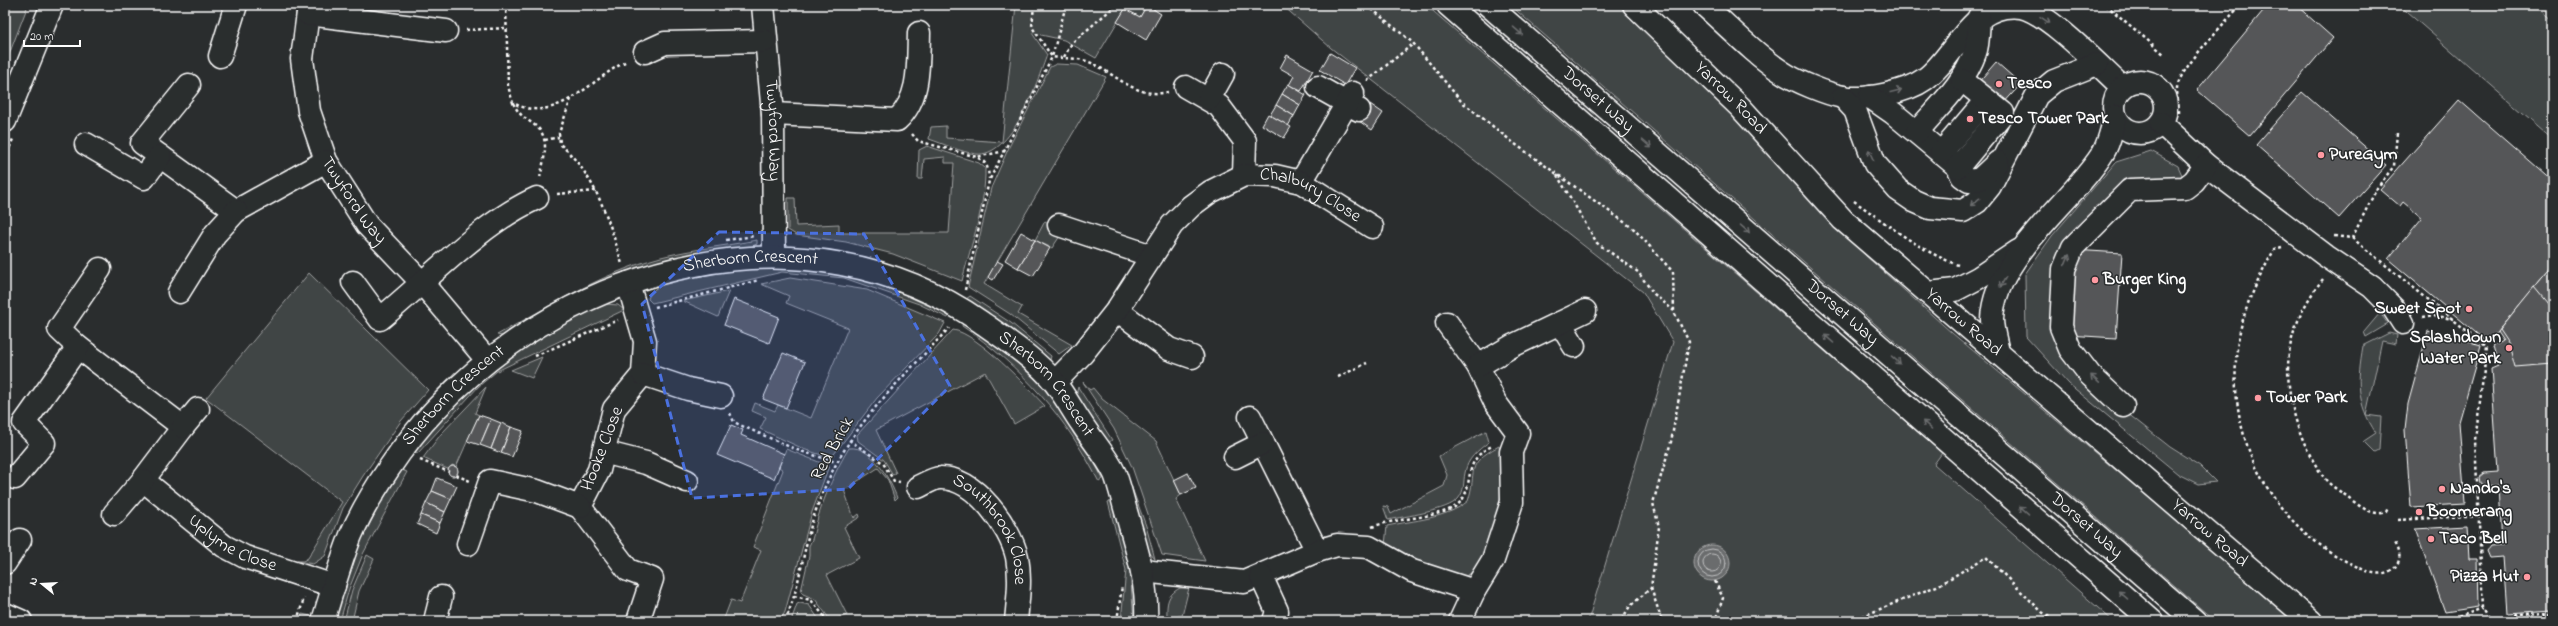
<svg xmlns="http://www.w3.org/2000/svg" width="2558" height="626" viewBox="0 0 2558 626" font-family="'Indie Flower',sans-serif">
	<rect width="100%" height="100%" fill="#2a2d2e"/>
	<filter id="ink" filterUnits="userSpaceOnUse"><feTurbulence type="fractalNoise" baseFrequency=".025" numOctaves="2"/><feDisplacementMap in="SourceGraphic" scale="8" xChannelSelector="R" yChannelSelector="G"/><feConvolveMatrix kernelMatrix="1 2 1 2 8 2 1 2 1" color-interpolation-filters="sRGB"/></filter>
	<g filter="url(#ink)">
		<g fill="#414445" stroke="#a0a2a2">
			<path d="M5 5H28L5 65Z"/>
			<path d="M1016 5H1157L1154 10 1147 5 1140 17 1125 9 1096 58 1064 40 1032 33 1047 55C1037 82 1012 158 976 154 961 152 944 144 929 139L931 127 946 126V138L1002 142Z"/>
			<path d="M1282 5H1426L1942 453 1934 464 2113 621H1588L1673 342 1643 292 1331 48Z"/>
			<path d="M1510 5H1621L1704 80 1840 230 1866 256 1952 333 2296 621H2215Z"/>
			<path d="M2399 5H2535L2553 20V139Z"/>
			<path d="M1056 64 1078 65 1106 77 984 284 1022 307 1018 314 1072 345 1059 354 1010 314 968 287 991 188 1009 147 1050 67Z"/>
			<path d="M927 146 979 163 985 168C986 205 971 244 962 281L893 254 846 242 796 235 788 230V198H795L796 226 839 224V233H949L954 163H945V157L924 159 922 179H918L919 150Z"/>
			<path d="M2151 151 2178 166 2182 175 2174 182H2145L2058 261 2084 379 2170 447 2200 466 2216 482 2198 484 2178 474 2069 384 2026 337 2025 274 2052 236 2116 162Z"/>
			<path d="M1045 221 1059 229 1060 236 1052 248 1035 240Z"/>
			<path d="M757 240V244L750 247 662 262 594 287 502 336 497 335C550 306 602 273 661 257 693 249 725 246 757 240Z"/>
			<path d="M782 268 845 275 892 289 949 315 948 318 919 304 844 278 782 272 652 303 648 299C656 269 755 269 782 268Z"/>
			<path d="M309 273 428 390 401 421 363 476 343 508 325 556 313 564 297 561H303L308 558 342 502 206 398Z"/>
			<path d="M790 278 867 290 945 323 939 334 877 398 831 458 806 450 760 429 766 417 752 411 755 403 775 411 778 405 811 418 848 328 786 303 789 296 761 284Z"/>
			<path d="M729 291 718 317 683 301Z"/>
			<path d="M970 296 1011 323 1051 356 1050 360 1045 359 988 313 965 300Z"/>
			<path d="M606 304 618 305 624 310 497 371 479 386 418 453 412 452C451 406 496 361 548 331 566 320 587 313 606 304Z"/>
			<path d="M2380 313 2388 324 2366 337 2364 332Z"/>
			<path d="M963 322C978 333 994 343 1008 354 1050 387 1079 433 1103 479L1099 482C1066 417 1022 367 962 326Z"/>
			<path d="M953 330C977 333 1028 388 1045 406L1014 424 985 372 876 430 896 473 893 475 884 460 858 441 857 435Z"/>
			<path d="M2389 333 2397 335 2396 344 2382 341 2366 415 2381 417 2379 450 2375 452 2364 441 2376 433C2356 403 2357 380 2363 346Z"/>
			<path d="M542 357 532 378 511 370Z"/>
			<path d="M455 372 457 375 422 411 419 409Z"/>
			<path d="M1083 382 1090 390 1093 388 1102 399 1156 441 1181 495 1176 499 1205 561 1162 555 1132 467 1114 429Z"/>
			<path d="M486 387 475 413 479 415 456 467 452 465 450 470 423 458 441 434Z"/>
			<path d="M1078 387 1112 440 1108 443 1076 395Z"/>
			<path d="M1486 431 1489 442C1478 450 1467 459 1465 473 1463 482 1465 491 1458 499 1448 511 1404 516 1388 520L1383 506 1388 507 1391 514 1444 486 1447 475 1439 456Z"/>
			<path d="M1499 446C1505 483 1500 527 1483 561 1479 568 1471 573 1465 577L1422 564 1385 545 1387 526C1414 520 1446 519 1468 501 1478 471 1463 465 1499 446Z"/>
			<path d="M849 448C872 445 891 481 897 498L895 500 888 480 878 468 844 490 854 518 859 514 860 517 844 527 859 558 827 575 847 615 831 621 815 599 803 594 801 591 809 556V546C814 537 815 527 818 517 826 493 836 469 849 448Z"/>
			<path d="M786 449 829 466 812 512 785 612 780 621H723L731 600 740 603 761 550 753 547 783 470 779 467Z"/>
			<path d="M1122 461 1146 526 1155 559 1148 551 1118 463Z"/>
			<path d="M402 470 407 472 363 554 349 589 340 621H333L356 550 379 506Z"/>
			<path d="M1113 500 1130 570 1134 621H1121L1126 570 1108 502Z"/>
			<path d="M367 555 374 559 359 591 352 621H344L352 590Z"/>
			<path d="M1180 588H1189L1182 616H1178V621H1167C1167 606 1165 596 1180 588Z"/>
			<path d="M800 603 809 605 820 621H791L797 604Z"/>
			<path d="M302 614 315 617 314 621H300Z"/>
		</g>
		<circle fill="#6a6c6d" stroke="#a6a7a7" cx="1712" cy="563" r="18"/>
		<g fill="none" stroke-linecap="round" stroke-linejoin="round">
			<g stroke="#c3c4c5" stroke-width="1">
				<circle cx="1712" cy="563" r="14"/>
				<circle cx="1712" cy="563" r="9"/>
			</g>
		</g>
		<g fill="#555758" stroke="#fff">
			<path d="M1147 5 1161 14 1146 40 1117 22 1125 9 1140 17Z"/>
			<path d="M2268 5H2296L2333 38 2250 136 2197 90Z"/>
			<path d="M1330 53 1355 68 1345 85 1320 70Z"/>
			<path d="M1287 55 1313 70 1301 91 1289 85 1294 76 1280 68Z"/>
			<path d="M1996 62 2021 84 2001 106 1976 85Z"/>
			<path d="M1288 84 1306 95 1300 105 1282 94Z"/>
			<path d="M2302 92 2386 165 2339 218 2256 145Z"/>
			<path d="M1282 94 1300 105 1294 116 1276 105Z"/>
			<path d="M2459 100 2553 182V265L2488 343 2388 259 2422 218 2403 202 2400 206 2380 189Z"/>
			<path d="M1370 104 1383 113 1372 130 1359 121Z"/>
			<path d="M1276 105 1294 116 1288 126 1270 115Z"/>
			<path d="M1268 114 1291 127 1284 138 1262 125Z"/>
			<path d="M1021 232 1035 240 1018 268 1005 260Z"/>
			<path d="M1035 240 1050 248 1033 276 1018 268Z"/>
			<path d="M2073 250 2122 253 2116 338 2068 335Z"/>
			<path d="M997 261 1003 264 993 280 988 277Z"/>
			<path d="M2553 265V610L2507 613 2503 557 2489 558 2486 551 2489 547 2502 546 2499 485 2485 486 2480 483 2479 477 2484 473 2498 472 2491 369 2498 366 2493 347 2503 341 2497 332Z"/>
			<path d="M2534 287 2553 310V364L2515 367 2509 345 2499 330Z"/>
			<path d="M734 299 779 317 769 343 724 325Z"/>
			<path d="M2428 331 2481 345 2459 422 2465 504 2411 507 2405 430 2408 404Z"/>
			<path d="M783 353 805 362 786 408 763 399Z"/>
			<path d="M479 415 491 419 480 445 467 441Z"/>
			<path d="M491 419 501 423 491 449 480 445Z"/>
			<path d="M501 423 511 427 501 453 491 449Z"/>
			<path d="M731 425 743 430 741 435 784 454 774 479 717 455Z"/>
			<path d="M511 427 523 431 512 457 501 453Z"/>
			<circle cx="453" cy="471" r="5"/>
			<path d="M1188 473 1196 488 1181 495 1174 480Z"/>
			<path d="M437 478 457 486 451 499 432 491Z"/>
			<path d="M432 491 451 499 445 512 426 503Z"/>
			<path d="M426 503 445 512 440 523 421 515Z"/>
			<path d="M421 515 440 523 436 533 417 524Z"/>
			<path d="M2467 526 2469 559H2477L2478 607 2445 612 2415 529Z"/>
		</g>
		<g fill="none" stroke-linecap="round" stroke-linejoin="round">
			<g stroke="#fff" stroke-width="25">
				<g id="minor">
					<path id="s1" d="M309 5 302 59 309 111 326 161 367 225 423 284 487 360"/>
					<path id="s2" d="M763 5 773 114 774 257"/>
					<path id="s3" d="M1634 5 1740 107 1843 220 2311 621"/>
					<path d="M1704 5C1729 27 1754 54 1782 72 1795 81 1827 94 1843 97 1865 101 1907 92 1925 79 1956 57 1971 0 2021 7 2049 13 2100 67 2122 87"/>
					<path d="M308 14 446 31"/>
					<path d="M645 52 665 43 765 41"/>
					<path d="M220 56 236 5"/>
					<circle cx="2140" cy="107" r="26"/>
					<path d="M189 85 142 143 236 211 326 161"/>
					<path d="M1186 87 1219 106 1245 141 1244 175"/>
					<path d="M1318 87 1359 110"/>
					<path d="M1843 97 1855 110 1875 164 1898 190 1914 201 1930 208 1963 211 1977 202 1990 186 2037 95 2054 81 2097 64"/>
					<path d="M1870 97 1893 113 1958 167 1962 176 1969 181 1980 179 1998 162"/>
					<path d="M1209 99 1223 74"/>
					<path d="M773 114 897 120C921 98 918 63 919 33"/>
					<path d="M2161 123 2206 165 2326 256 2372 287 2394 309 2403 323"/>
					<path d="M1917 132C1937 108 1964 84 1975 53 1979 43 1978 28 1979 17"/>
					<path d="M86 144 144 178 160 156"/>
					<path d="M1941 153 1986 100"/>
					<path d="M1958 167 2003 113 1962 80"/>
					<path d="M1301 182 1353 93"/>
					<path d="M1059 225 1152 256"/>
					<path id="s4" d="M100 269 59 329 78 347 183 427 143 480 224 546 245 557 334 586"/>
					<path d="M353 282 380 319C428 280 481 223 537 198"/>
					<path d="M628 283 645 341 643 374 614 409 599 470 580 507 628 570 652 579 638 621"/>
					<path d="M179 292 215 234 236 211"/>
					<path d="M1929 293 1955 290 1978 278 2018 251"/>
					<path d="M1117 310 1169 349 1192 357"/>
					<path d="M1447 323 1478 366 1495 402 1518 433 1511 452 1512 502 1493 560 1474 591 1460 621"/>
					<path d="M1560 323 1574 346"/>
					<path d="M1998 352C1996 342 1992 330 1992 319 1994 258 2070 204 2101 156 2109 145 2112 129 2115 116"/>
					<path d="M1478 366 1512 346 1585 311"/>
					<path d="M643 374 688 389 721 396"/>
					<path id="s5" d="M1055 382 1083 353 1117 310 1172 225 1191 206 1210 192 1244 175 1275 176 1301 182 1372 227"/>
					<path d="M2123 406 2090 375 2070 349 2061 327 2064 269 2073 247 2130 190 2185 188 2194 181 2206 165"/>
					<path d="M1250 417 1317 551"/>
					<path d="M183 427 198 409"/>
					<path d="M603 452 646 463 687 481"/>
					<path d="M1235 457 1263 443"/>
					<path d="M15 478 44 443 24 423 78 347"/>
					<path id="s6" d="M918 487C924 484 934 478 940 478 975 477 1010 527 1017 557 1021 579 1018 599 1016 621"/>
					<path d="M114 514 143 480"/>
					<path d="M468 544 490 481 537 491 580 507"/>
					<path d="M5 563 20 540"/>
					<path d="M1143 571 1244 582 1317 551 1337 545 1369 547 1412 571 1474 591"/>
					<path d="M1261 576 1277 611 1274 621"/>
					<path d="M5 614 21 621"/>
					<path id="s7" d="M323 621C332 592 340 563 351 535 368 496 405 441 435 410 573 262 806 201 981 322 1005 339 1037 360 1055 383 1065 396 1073 411 1082 424 1092 440 1107 457 1115 474 1120 487 1123 502 1127 515 1137 551 1148 583 1146 621"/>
					<path d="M435 621 441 597"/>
				</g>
			</g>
			<g stroke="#fff" stroke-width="25">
				<path id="major" d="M5 121 52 5"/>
			</g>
			<g stroke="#fff" stroke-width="25">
				<g id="highway">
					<path d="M1448 5 2152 621"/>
					<path id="s8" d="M1488 5 2195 621"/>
				</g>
			</g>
			<g stroke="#fff" stroke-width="2.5" stroke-dasharray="3 3" stroke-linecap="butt">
				<path d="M506 5 508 86 513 103C557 126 590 79 627 61"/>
				<path d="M1034 5 1032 27 1052 57C1064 59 1078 57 1089 62 1117 74 1135 99 1168 92"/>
				<path d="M1367 5 1413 43 1461 101 1515 144 1634 229 1673 272 1674 312 1689 342 1671 442 1653 503 1659 527 1651 588 1630 606 1621 621"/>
				<path d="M2106 5 2165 55"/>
				<path d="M466 30 507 28"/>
				<path d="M1064 57 1072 43 1116 5"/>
				<path d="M1367 81 1413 44"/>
				<path d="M571 99 559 133 560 144C596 176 609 220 622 264"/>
				<path d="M513 103C521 118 525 117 537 127 551 139 543 163 540 178"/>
				<path d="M2179 113C2179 105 2177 96 2177 88 2179 69 2227 20 2241 5"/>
				<path d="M912 134 918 141 977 157 1005 151"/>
				<path d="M545 140 559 137"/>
				<path d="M978 158C988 163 988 168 989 179"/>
				<path d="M5 159 13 139"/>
				<path d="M1557 175 1597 243 1638 272 1654 294 1674 311"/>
				<path d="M557 194 596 191"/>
				<path d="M1854 201C1887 224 1920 251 1958 265"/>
				<path d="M2334 236 2352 238 2487 347 2475 440 2483 608 2490 619H2508L2516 614 2553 613"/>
				<path d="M2352 238 2377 188 2394 166 2397 133"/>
				<path d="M726 240 755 236"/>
				<path d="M2282 248 2274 250C2257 281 2241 313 2237 349 2226 445 2277 535 2367 571 2387 580 2409 564 2395 543"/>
				<path d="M2323 279C2306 300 2293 326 2289 353 2284 395 2300 447 2326 480 2332 487 2341 492 2348 497 2358 505 2372 517 2386 512L2388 508"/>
				<path d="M965 290 989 181 1052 57 1066 5"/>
				<path d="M655 307 759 280"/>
				<path d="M2422 318 2435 316 2453 319"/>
				<path d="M535 356 618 320"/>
				<path d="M1338 377 1367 363"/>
				<path d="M730 413 734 422 740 425 797 450 836 462"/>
				<path d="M849 440 883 463 894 481 900 482"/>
				<path d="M420 460 449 472"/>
				<path d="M456 475 470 481"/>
				<path d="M2398 520 2500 514"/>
				<path d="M1372 527C1393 518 1440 518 1456 506 1478 489 1458 462 1492 446"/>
				<path d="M1715 581 1723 598 1715 621"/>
				<path d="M1651 588 1662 621"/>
				<path d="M794 596 811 600 828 621"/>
				<path d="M2516 614V621"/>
				<path d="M297 621 304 598"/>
				<path d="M785 621C801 585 803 546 816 510 844 429 893 389 949 328"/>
				<path d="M1117 621 1122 586"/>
				<path d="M1851 621 1939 585 1986 557 2042 612 2055 621"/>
				<path d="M2447 621 2483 608"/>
			</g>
			<use href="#minor" stroke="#2a2d2e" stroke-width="22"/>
			<use href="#major" stroke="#2a2d2e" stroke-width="22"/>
			<use href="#highway" stroke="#2a2d2e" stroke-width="22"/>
		</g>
		<defs><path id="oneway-shaft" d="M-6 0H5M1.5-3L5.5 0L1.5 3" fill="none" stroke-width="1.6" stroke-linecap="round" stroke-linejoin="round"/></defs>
		<g stroke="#6a6c6d">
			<use href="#oneway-shaft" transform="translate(2045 20) rotate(34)"/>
			<use href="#oneway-shaft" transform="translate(1518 31) rotate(41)"/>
			<use href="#oneway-shaft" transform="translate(1896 91) rotate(-15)"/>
			<use href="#oneway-shaft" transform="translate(1647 144) rotate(41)"/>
			<use href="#oneway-shaft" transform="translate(1871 155) rotate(-115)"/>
			<use href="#oneway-shaft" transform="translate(1975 202) rotate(141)"/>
			<use href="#oneway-shaft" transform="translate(1745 229) rotate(41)"/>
			<use href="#oneway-shaft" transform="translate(2067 260) rotate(-67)"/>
			<use href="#oneway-shaft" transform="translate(2003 282) rotate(119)"/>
			<use href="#oneway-shaft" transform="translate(1829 339) rotate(-139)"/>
			<use href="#oneway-shaft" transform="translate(1896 360) rotate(41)"/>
			<use href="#oneway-shaft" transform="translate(2095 379) rotate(-137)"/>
			<use href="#oneway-shaft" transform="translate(1927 425) rotate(-139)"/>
			<use href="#oneway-shaft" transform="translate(2024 510) rotate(-139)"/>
			<use href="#oneway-shaft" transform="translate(2123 595) rotate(-139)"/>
		</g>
	</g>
	<path fill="#4a71e0" fill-opacity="0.2" stroke="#4a71e0" stroke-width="3" stroke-dasharray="8 5" stroke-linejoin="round" d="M719 232 864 234 950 386 848 489 692 498 642 304Z"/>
	<g fill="#ff9aa2" stroke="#2a2d2e" stroke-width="1.5">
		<circle cx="1999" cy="84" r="4"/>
		<circle cx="1970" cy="119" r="4"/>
		<circle cx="2321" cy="155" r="4"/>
		<circle cx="2095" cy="280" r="4"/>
		<circle cx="2469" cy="309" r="4"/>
		<circle cx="2509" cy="348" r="4"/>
		<circle cx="2258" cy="398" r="4"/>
		<circle cx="2442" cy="489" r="4"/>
		<circle cx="2419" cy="512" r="4"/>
		<circle cx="2431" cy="539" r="4"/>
		<circle cx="2527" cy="577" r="4"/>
	</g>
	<g text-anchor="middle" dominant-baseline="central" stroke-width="3" stroke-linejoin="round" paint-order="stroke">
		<g font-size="18" font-weight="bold" fill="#fff" stroke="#2a2d2e" text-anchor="start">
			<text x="2007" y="84">Tesco</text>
			<text x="1978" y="119">Tesco Tower Park</text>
			<text x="2329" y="155">PureGym</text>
			<text x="2103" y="280">Burger King</text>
			<text x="2461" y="309" text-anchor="end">Sweet Spot</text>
			<text x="2501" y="338" text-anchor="end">Splashdown<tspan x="2501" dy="21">Water Park</tspan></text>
			<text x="2266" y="398">Tower Park</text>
			<text x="2450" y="489">Nando's</text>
			<text x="2427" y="512">Boomerang</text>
			<text x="2439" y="539">Taco Bell</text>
			<text x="2519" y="577" text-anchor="end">Pizza Hut</text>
		</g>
		<g font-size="18" fill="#fff" stroke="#2a2d2e">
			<text stroke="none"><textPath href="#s3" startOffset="134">Yarrow Road</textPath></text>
			<text stroke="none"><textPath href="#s8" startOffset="145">Dorset Way</textPath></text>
			<text stroke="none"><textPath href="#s2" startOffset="126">Twyford Way</textPath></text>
			<text stroke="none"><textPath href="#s1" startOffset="208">Twyford Way</textPath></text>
			<text stroke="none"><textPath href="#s5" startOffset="356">Chalbury Close</textPath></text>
			<text stroke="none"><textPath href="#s7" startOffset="600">Sherborn Crescent</textPath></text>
			<text stroke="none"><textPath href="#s8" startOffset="469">Dorset Way</textPath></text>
			<text stroke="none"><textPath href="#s3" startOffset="458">Yarrow Road</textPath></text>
			<text stroke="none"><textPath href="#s7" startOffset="935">Sherborn Crescent</textPath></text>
			<text stroke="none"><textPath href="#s7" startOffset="265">Sherborn Crescent</textPath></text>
			<text transform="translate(603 449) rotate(-69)">Hooke Close</text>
			<text transform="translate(833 449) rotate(-61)">Red Brick</text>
			<text stroke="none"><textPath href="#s8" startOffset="793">Dorset Way</textPath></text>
			<text stroke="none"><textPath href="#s3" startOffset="782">Yarrow Road</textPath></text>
			<text stroke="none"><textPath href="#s6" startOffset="103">Southbrook Close</textPath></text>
			<text stroke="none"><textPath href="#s4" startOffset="408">Uplyme Close</textPath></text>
		</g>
	</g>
	<rect width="2558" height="626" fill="none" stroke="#2a2d2e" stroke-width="20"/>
	<rect x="10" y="10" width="2538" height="606" fill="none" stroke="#fff" stroke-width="1.5" filter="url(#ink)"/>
	<g transform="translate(42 584) rotate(288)" stroke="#2a2d2e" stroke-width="3" paint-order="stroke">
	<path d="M0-3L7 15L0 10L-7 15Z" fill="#ffffff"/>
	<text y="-6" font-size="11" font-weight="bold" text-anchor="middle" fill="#ffffff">N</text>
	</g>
	<path d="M24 40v6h56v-6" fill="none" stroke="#ffffff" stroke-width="2"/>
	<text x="30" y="40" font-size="12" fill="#ffffff" stroke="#2a2d2e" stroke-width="3" paint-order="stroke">20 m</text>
</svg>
